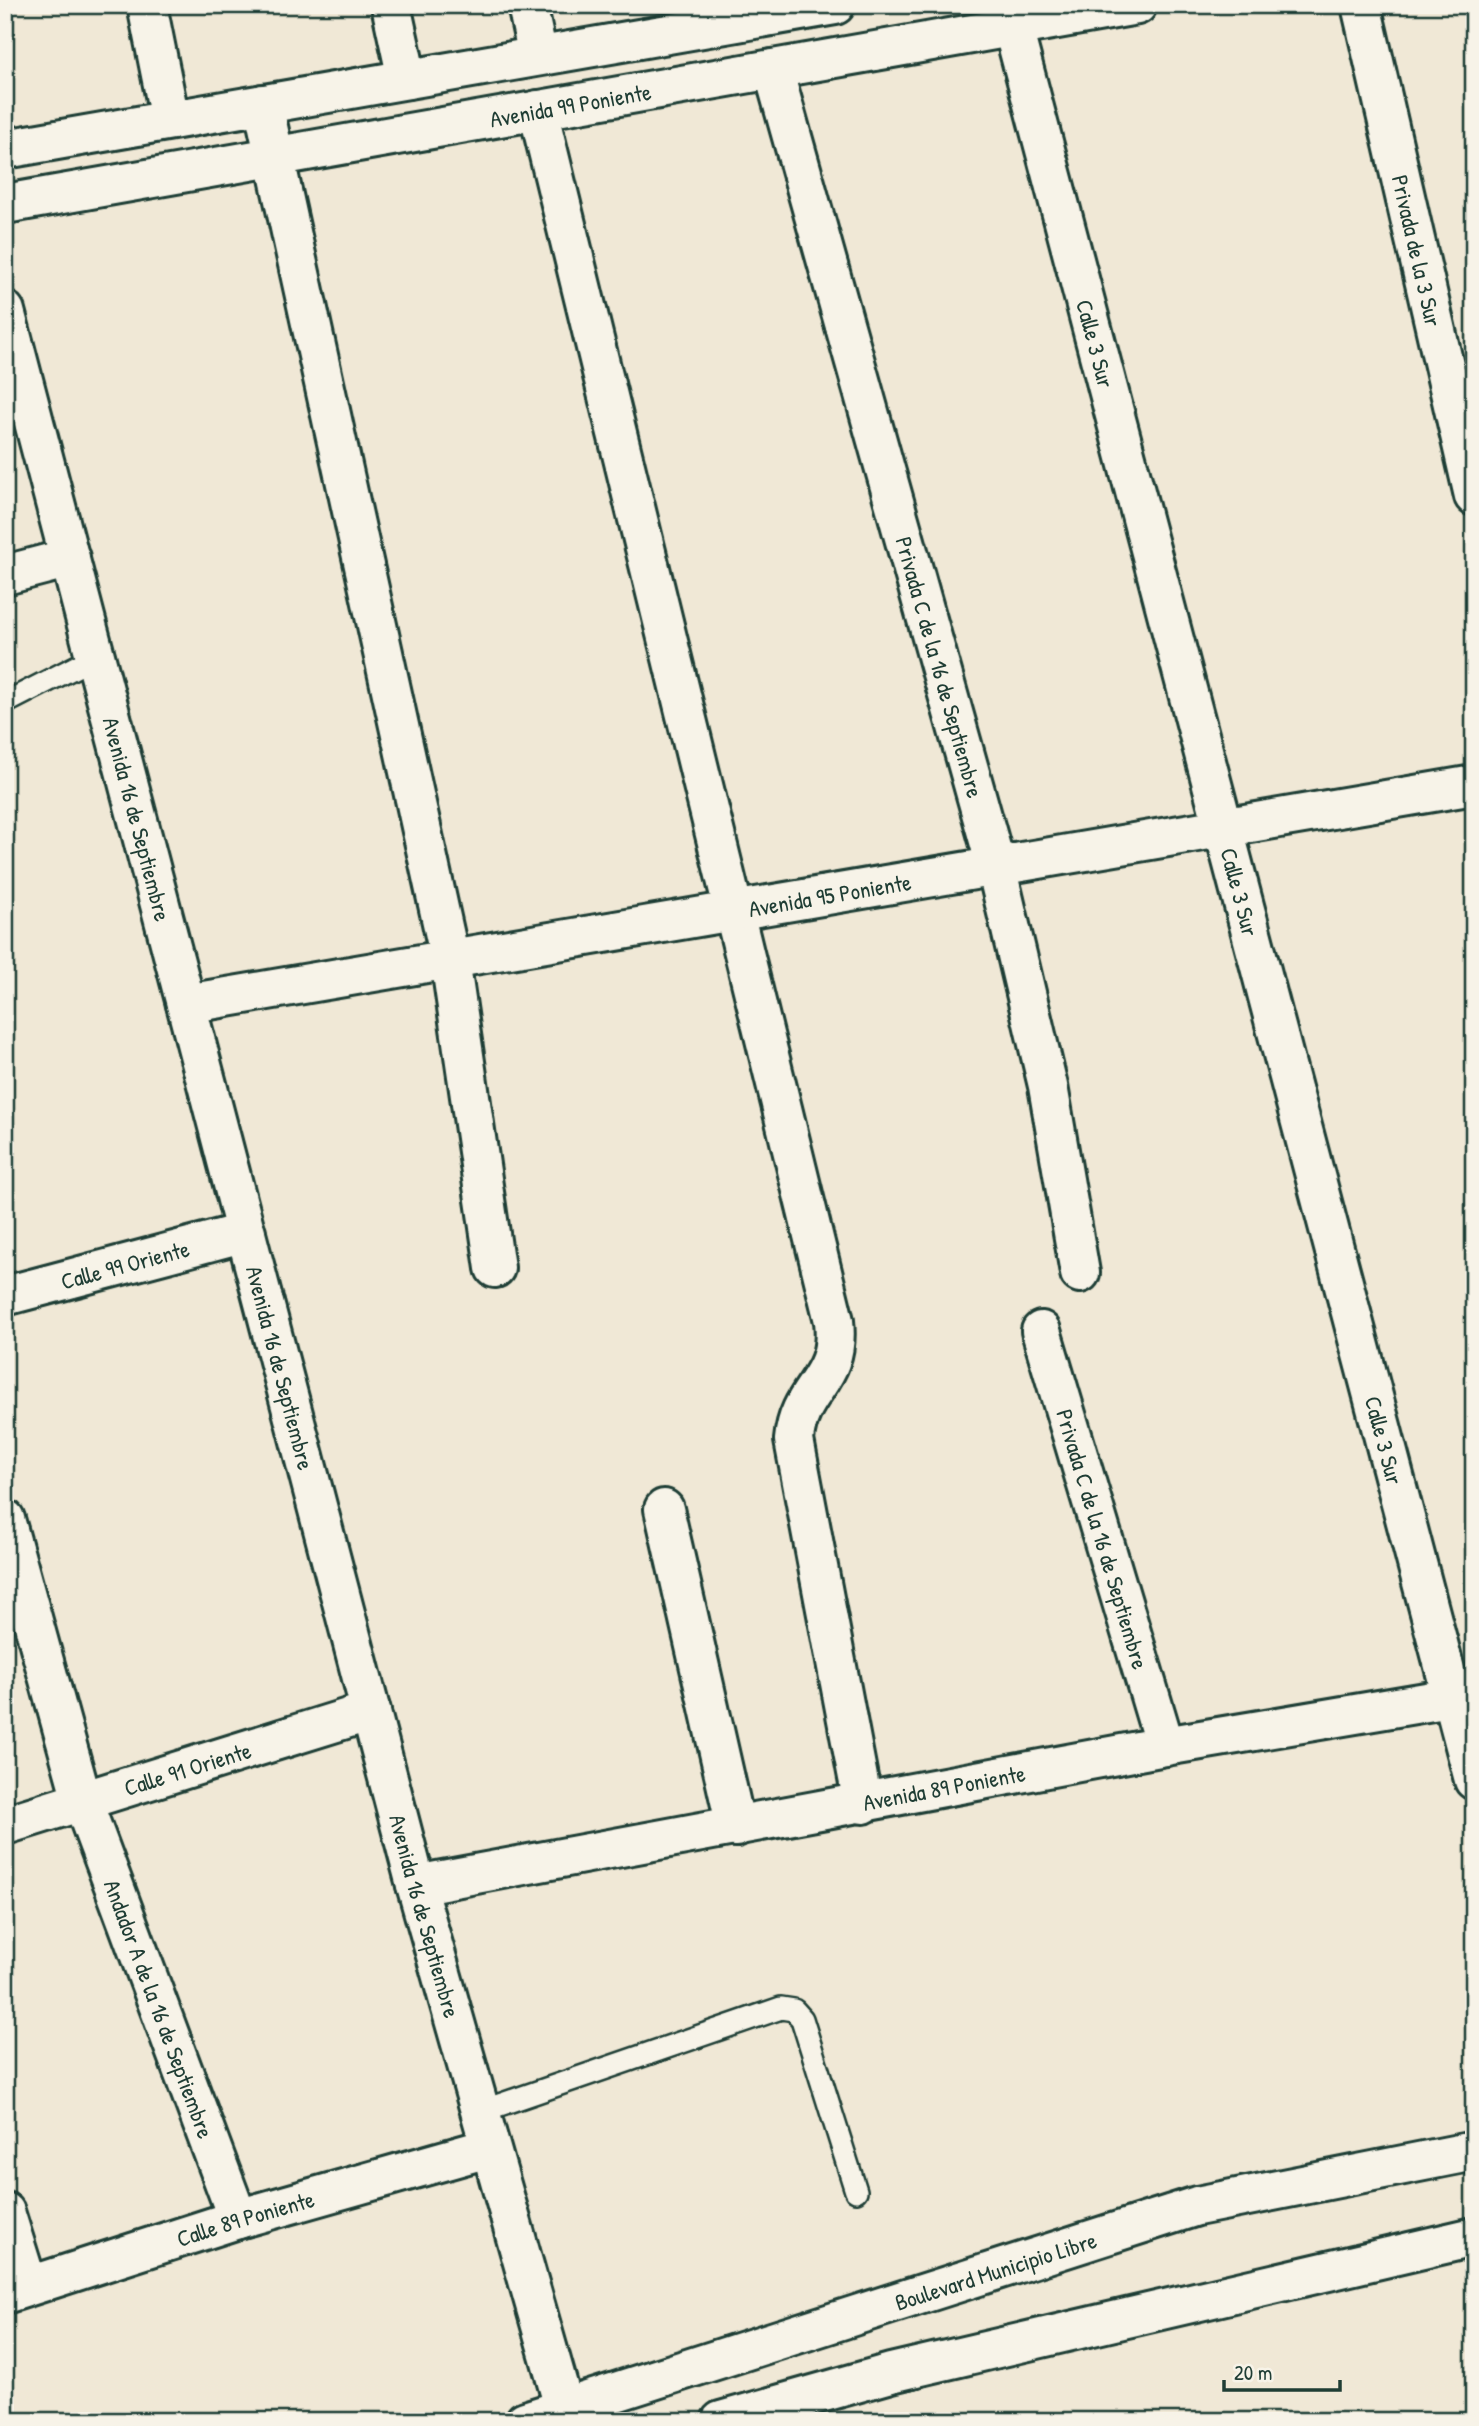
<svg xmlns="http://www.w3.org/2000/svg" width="1479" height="2426" viewBox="0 0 1479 2426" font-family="'Patrick Hand',sans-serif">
	<rect width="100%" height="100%" fill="#f0e8d6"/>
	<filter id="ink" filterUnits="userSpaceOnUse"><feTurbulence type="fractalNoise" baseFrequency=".0143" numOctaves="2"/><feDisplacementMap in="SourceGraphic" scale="14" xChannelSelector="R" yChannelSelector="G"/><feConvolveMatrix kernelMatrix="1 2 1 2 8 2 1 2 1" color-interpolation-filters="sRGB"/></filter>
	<g filter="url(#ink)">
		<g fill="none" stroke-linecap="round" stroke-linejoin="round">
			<g stroke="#1f3d34" stroke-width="26">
				<g id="service">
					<path d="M5 703 95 657"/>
					<path d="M479 2112 781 2008 794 2010 802 2019 856 2191"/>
				</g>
			</g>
			<g stroke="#1f3d34" stroke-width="44">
				<g id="minor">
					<path d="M147 5 170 120"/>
					<path d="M391 5 407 79"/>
					<path d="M527 5 538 56"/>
					<path id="s1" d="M1007 5 1474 1780"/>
					<path id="s2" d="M1361 5 1474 496"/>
					<path id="s3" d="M773 69 996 866 1048 1086 1080 1273"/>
					<path d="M263 104 450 959 495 1268"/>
					<path d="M538 110 834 1321C841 1382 799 1386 794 1440L863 1804"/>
					<path d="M5 149 835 5"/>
					<path id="s4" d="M5 204 1137 5"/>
					<path d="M5 575 70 558"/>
					<path id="s5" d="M186 1004 1474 785"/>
					<path id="s6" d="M5 1296 246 1232"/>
					<path id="s7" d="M1041 1331 1165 1746"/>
					<path d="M664 1509 736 1827"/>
					<path id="s8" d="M5 1519 82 1800 238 2219"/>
					<path id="s9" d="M5 1825 371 1711"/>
					<path id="s10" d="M416 1885 1165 1746 1474 1694"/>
					<path d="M5 2212 28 2286"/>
					<path id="s11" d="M5 2294 238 2219 488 2148"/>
				</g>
			</g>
			<g stroke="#1f3d34" stroke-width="44">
				<g id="secondary">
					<path id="s12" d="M5 311 416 1885 568 2421"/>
					<path id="s13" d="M525 2421 1197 2206 1474 2151"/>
					<path d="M721 2421 891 2373 1474 2237"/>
				</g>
			</g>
			<use href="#service" stroke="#f7f3e8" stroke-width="21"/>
			<use href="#minor" stroke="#f7f3e8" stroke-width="38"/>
			<use href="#secondary" stroke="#f7f3e8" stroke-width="38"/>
		</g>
	</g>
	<g text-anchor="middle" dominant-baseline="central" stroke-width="6" stroke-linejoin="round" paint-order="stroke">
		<g font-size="23" fill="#1f3d34" stroke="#f7f3e8">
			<text stroke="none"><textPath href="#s4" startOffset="574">Avenida 99 Poniente</textPath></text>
			<text stroke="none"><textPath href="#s2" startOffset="252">Privada de la 3 Sur</textPath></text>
			<text stroke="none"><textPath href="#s1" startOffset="350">Calle 3 Sur</textPath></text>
			<text stroke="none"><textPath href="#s3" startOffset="621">Privada C de la 16 de Septiembre</textPath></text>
			<text stroke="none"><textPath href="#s12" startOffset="525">Avenida 16 de Septiembre</textPath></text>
			<text stroke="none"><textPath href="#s1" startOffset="917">Calle 3 Sur</textPath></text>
			<text stroke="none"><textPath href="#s5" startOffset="653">Avenida 95 Poniente</textPath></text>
			<text stroke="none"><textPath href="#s6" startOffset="124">Calle 99 Oriente</textPath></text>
			<text stroke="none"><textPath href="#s12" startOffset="1092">Avenida 16 de Septiembre</textPath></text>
			<text stroke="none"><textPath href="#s1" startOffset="1484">Calle 3 Sur</textPath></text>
			<text stroke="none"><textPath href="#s7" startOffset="217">Privada C de la 16 de Septiembre</textPath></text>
			<text stroke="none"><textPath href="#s9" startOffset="191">Calle 91 Oriente</textPath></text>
			<text stroke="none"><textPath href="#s10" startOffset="537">Avenida 89 Poniente</textPath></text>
			<text stroke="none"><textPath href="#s12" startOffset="1659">Avenida 16 de Septiembre</textPath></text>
			<text stroke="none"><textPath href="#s8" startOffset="514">Andador A de la 16 de Septiembre</textPath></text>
			<text stroke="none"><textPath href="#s11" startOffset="252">Calle 89 Poniente</textPath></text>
			<text stroke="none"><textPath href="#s13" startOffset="494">Boulevard Municipio Libre</textPath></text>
		</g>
	</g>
	<rect width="1479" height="2426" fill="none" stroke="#f7f3e8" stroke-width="28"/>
	<rect x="14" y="14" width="1451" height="2398" fill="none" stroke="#1f3d34" stroke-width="2.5" filter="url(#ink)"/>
	<path d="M1224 2380v10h116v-10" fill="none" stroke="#1f3d34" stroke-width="3.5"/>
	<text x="1234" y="2380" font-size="21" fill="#1f3d34" stroke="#f7f3e8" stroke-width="5" paint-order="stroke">20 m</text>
</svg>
